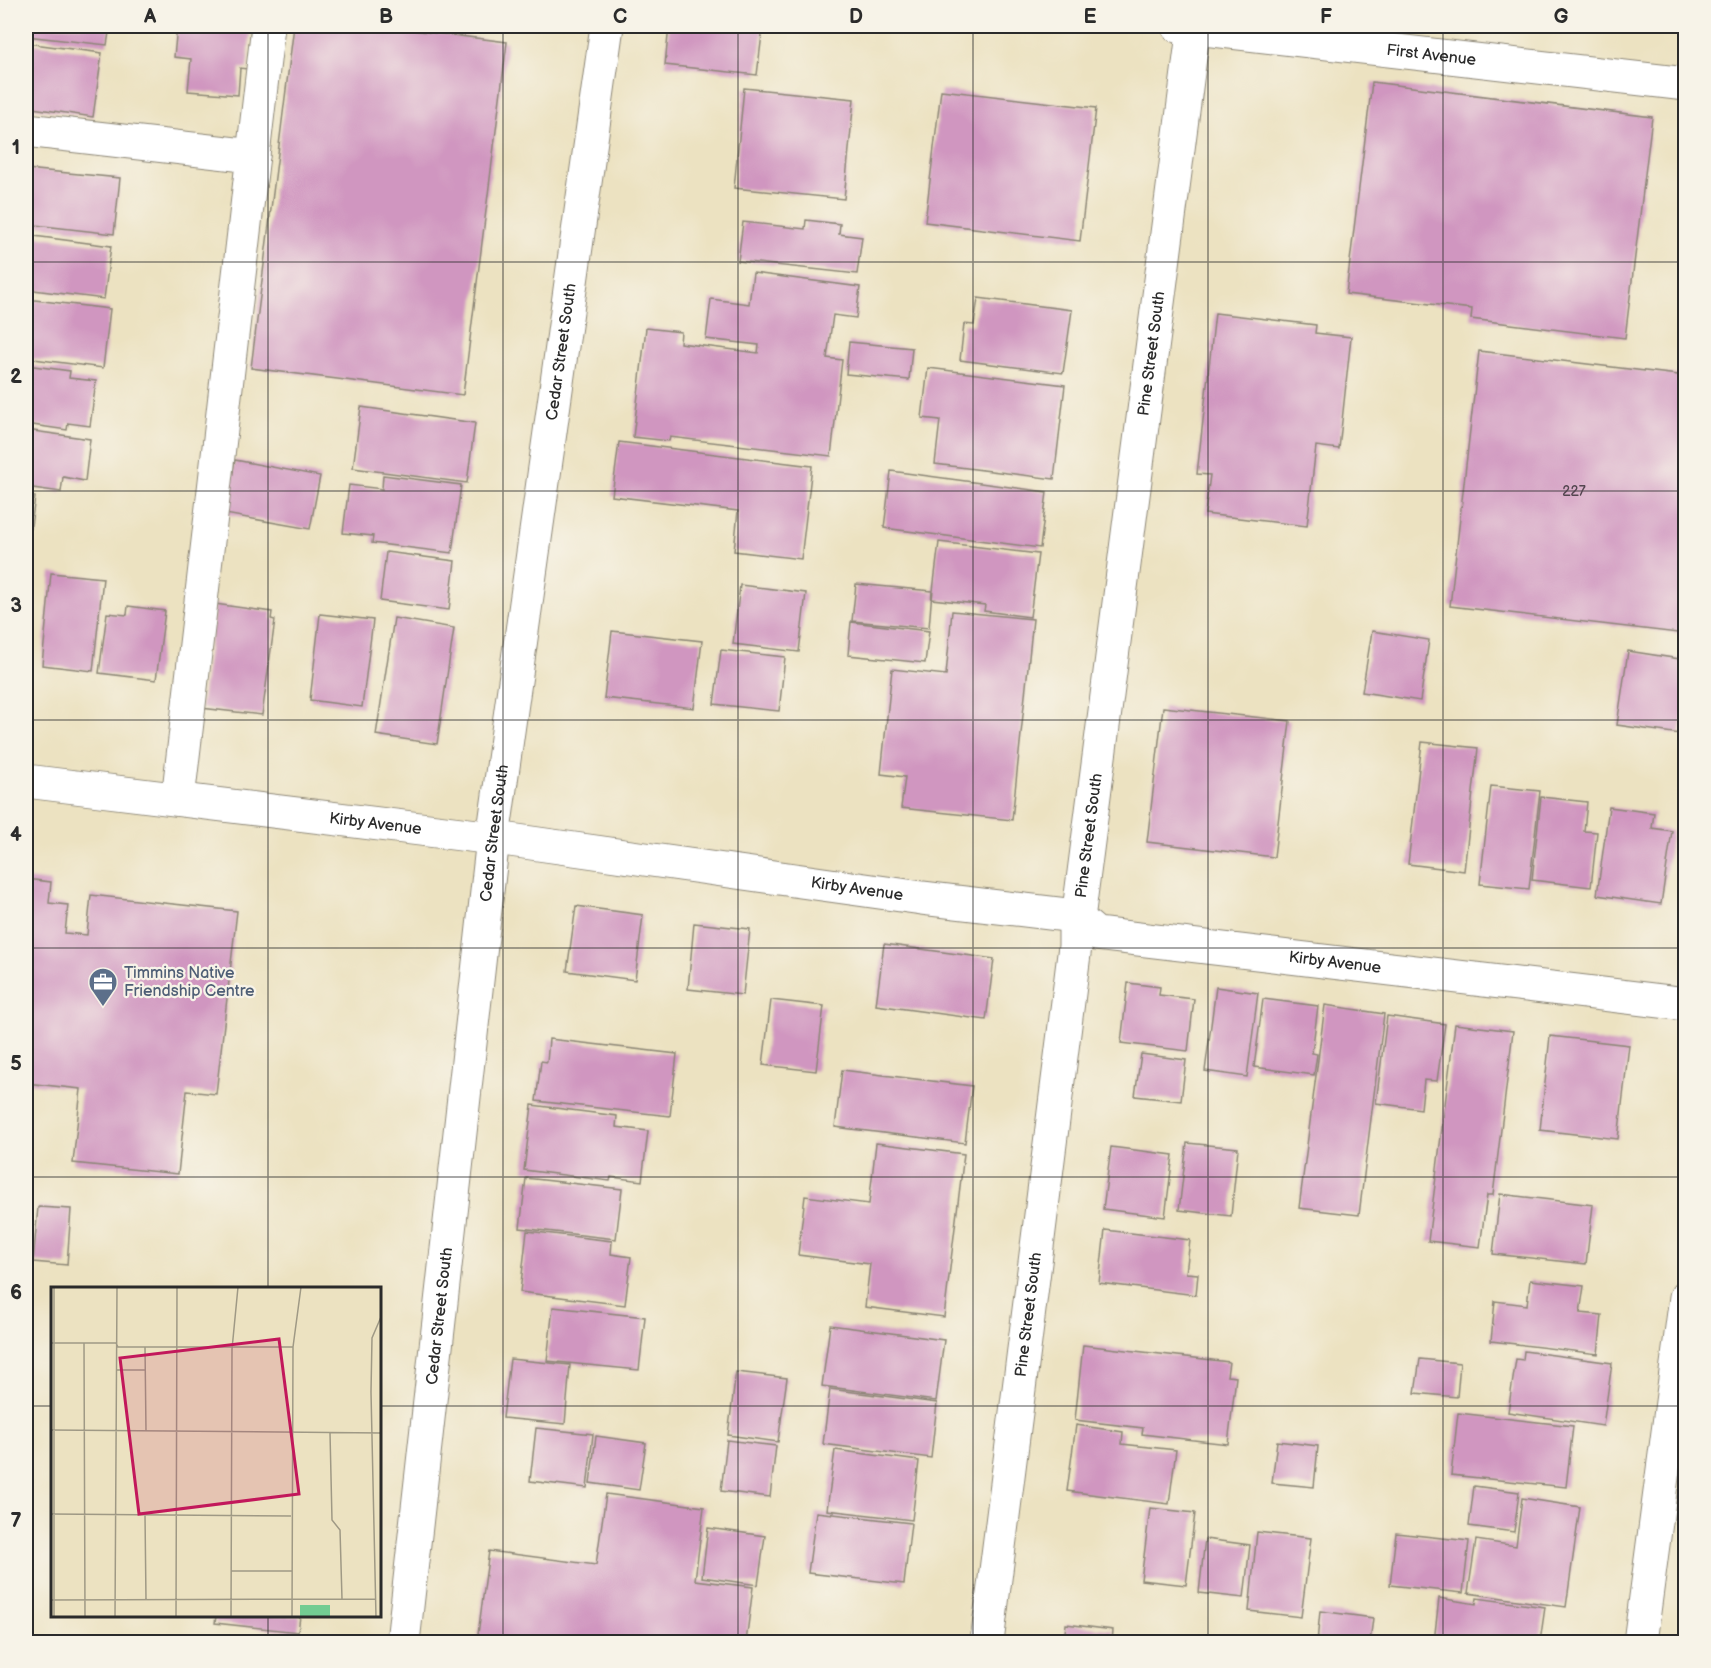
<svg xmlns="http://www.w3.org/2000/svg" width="1711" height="1668" viewBox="0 0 1711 1668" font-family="'Balsamiq Sans',sans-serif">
	<rect width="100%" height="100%" fill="#f7f3e8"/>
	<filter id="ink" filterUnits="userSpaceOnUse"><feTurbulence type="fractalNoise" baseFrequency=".0167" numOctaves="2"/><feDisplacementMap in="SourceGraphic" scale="12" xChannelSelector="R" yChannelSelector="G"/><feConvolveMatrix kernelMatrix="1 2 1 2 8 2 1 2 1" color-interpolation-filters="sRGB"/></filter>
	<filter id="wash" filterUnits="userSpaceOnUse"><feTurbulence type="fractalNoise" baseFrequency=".008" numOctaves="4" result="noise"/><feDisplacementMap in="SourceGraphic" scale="24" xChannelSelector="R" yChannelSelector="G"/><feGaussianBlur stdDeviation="1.35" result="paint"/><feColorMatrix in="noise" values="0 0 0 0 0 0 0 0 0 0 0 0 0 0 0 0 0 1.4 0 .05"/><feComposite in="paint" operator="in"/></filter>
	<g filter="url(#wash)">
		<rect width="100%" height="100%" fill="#ece2c1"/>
		<g id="blocks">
			<g fill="#d096c0">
				<path d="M26 26H110L107 45 26 36Z"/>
				<path d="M177 26H251L247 69 240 68 238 95 188 91 191 59 174 57Z"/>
				<path d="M294 26H380L507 42 463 395 251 368Z"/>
				<path d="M669 26H763L757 75 665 65Z"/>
				<path d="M26 43 102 53 93 117 26 107Z"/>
				<path d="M1372 82 1652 117 1625 338 1471 319 1472 309 1346 294Z"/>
				<path d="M744 88 854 99 844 199 734 188Z"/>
				<path d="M941 90 1096 108 1080 241 925 222Z"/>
				<path d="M26 169 120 178 114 234 26 224Z"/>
				<path d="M806 220 840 224 839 234 862 237 857 274 738 261 743 222 805 229Z"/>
				<path d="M26 235 111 246 104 299 26 289Z"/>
				<path d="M753 273 860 287 856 318 833 315 827 358 842 360 831 456 670 437 669 441 633 437 646 328 681 332 680 343 758 353 759 345 706 339 711 299 749 304Z"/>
				<path d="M978 298 1072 310 1063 373 960 360 964 324 974 325Z"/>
				<path d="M26 299 110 309 103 368 26 358Z"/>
				<path d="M1215 313 1316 325 1315 333 1351 337 1339 449 1316 446 1307 526 1205 514 1210 475 1197 474Z"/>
				<path d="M849 342 912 348 909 380 846 374Z"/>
				<path d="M1479 351 1686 376V634L1450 606Z"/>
				<path d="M26 365 70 371 69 378 96 381 90 426 68 423 67 430 26 424Z"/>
				<path d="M928 368 1065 385 1054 479 935 464 940 420 922 418Z"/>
				<path d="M361 407 475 423 467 483 353 468Z"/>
				<path d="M26 430 90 439 85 481 63 477 61 492 26 487Z"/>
				<path d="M619 442 812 466 801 559 734 551 738 511 612 496Z"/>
				<path d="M235 460 320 476 310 529 225 514Z"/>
				<path d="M891 471 1047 492 1040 548 884 528Z"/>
				<path d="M383 475 461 485 452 553 372 543 373 536 343 533 349 485 382 489Z"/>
				<path d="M26 495 35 497 27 554H26Z"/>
				<path d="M939 542 1038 554 1030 617 984 611 985 605 932 599Z"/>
				<path d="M386 552 455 561 449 610 380 601Z"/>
				<path d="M51 573 103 578 93 671 42 665Z"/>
				<path d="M856 584 932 591 929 628 852 621Z"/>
				<path d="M740 585 806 593 799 652 733 644Z"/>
				<path d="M215 604 272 612 271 619 275 620 262 715 201 708Z"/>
				<path d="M128 606 165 611 156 680 99 673 107 613 127 615Z"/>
				<path d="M952 611 1033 619 1012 820 901 808 905 777 881 774 892 669 946 675Z"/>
				<path d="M320 614 373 620 362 707 310 700Z"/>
				<path d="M394 618 454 628 437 744 376 735Z"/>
				<path d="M851 622 929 631 925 663 848 655Z"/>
				<path d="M612 631 702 641 694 708 604 698Z"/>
				<path d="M1372 631 1429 640 1420 701 1362 692Z"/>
				<path d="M721 650 785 657 779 711 714 704Z"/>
				<path d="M1628 651 1686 660V693L1680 734 1617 725Z"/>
				<path d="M1163 707 1290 721 1274 857 1147 842Z"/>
				<path d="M1422 742 1478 748 1464 871 1408 864Z"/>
				<path d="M1491 786 1540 791 1529 889 1480 884Z"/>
				<path d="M1541 797 1587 802 1584 831 1597 832 1591 887 1532 880Z"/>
				<path d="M1609 807 1654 813 1652 828 1672 831 1661 904 1597 895Z"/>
				<path d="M26 879 51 882 49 903 68 905 65 933 87 935 91 895 237 911 216 1094 187 1091 178 1174 73 1163 81 1089 26 1083Z"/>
				<path d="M576 906 643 915 635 980 567 971Z"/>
				<path d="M694 923 750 929 743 995 688 989Z"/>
				<path d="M884 944 994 959 986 1020 876 1005Z"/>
				<path d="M1128 983 1160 987 1159 995 1194 999 1188 1051 1121 1043Z"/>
				<path d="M1216 987 1258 993 1247 1077 1205 1071Z"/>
				<path d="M1263 999 1318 1006 1312 1053 1317 1054 1314 1075 1254 1067Z"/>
				<path d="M771 1000 824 1006 816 1071 763 1065Z"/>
				<path d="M1325 1005 1384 1014 1359 1215 1299 1208Z"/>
				<path d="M1387 1016 1445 1024 1437 1081 1424 1080 1421 1109 1376 1103Z"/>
				<path d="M1455 1024 1513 1031 1493 1195H1487L1480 1247 1428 1241Z"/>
				<path d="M1550 1036 1629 1045 1618 1139 1540 1130Z"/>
				<path d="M549 1039 677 1054 670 1116 536 1101 541 1061 547 1062Z"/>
				<path d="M1141 1054 1186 1060 1181 1101 1135 1096Z"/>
				<path d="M842 1070 972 1086 965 1143 835 1127Z"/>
				<path d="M532 1105 617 1116 616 1127 648 1131 642 1181 611 1177 610 1181 524 1170Z"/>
				<path d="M876 1143 964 1154 944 1317 865 1307 870 1264 798 1255 805 1196 869 1204Z"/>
				<path d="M1187 1143 1238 1148 1231 1216 1179 1210Z"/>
				<path d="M1111 1147 1173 1155 1165 1217 1103 1209Z"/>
				<path d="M526 1178 622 1189 616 1239 520 1228Z"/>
				<path d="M1500 1194 1593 1205 1586 1264 1493 1254Z"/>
				<path d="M38 1207 71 1209 67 1265 33 1262Z"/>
				<path d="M1105 1230 1190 1240 1186 1273 1198 1274 1196 1295 1099 1283Z"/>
				<path d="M527 1231 612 1241 611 1254 631 1257 625 1305 520 1292Z"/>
				<path d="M1530 1280 1584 1286 1580 1313 1602 1315 1598 1354 1491 1341 1495 1301 1527 1305Z"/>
				<path d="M553 1307 645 1317 639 1370 547 1361Z"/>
				<path d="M830 1325 944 1340 936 1401 822 1386Z"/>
				<path d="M1083 1345 1229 1362 1227 1376 1236 1377 1228 1444 1142 1434 1143 1428 1075 1420Z"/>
				<path d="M1524 1351 1612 1363 1603 1426 1508 1412 1516 1359 1523 1360Z"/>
				<path d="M510 1359 570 1365 565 1424 503 1418Z"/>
				<path d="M1420 1359 1460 1363 1457 1397 1415 1393Z"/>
				<path d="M736 1372 787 1378 778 1442 728 1435Z"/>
				<path d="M830 1389 937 1403 931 1458 823 1444Z"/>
				<path d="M1458 1413 1573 1426 1566 1487 1451 1475Z"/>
				<path d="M1076 1425 1123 1432 1122 1444 1176 1450 1169 1504 1067 1491Z"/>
				<path d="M536 1428 593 1434 587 1488 530 1481Z"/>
				<path d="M596 1436 646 1443 639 1490 590 1483Z"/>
				<path d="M727 1440 776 1446 770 1497 721 1491Z"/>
				<path d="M1277 1441 1318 1446 1314 1487 1272 1483Z"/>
				<path d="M835 1450 919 1461 912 1520 827 1510Z"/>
				<path d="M1474 1486 1519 1492 1514 1532 1469 1526Z"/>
				<path d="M606 1494 704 1507 695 1580 753 1587 746 1642H477L489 1551 596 1565Z"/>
				<path d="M1522 1498 1580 1507 1566 1607 1468 1593 1476 1540 1516 1546Z"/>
				<path d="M1150 1508 1195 1513 1186 1585 1141 1580Z"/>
				<path d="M816 1512 911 1523 904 1584 808 1573Z"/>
				<path d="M708 1528 765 1536 758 1585 702 1577Z"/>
				<path d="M1257 1532 1311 1538 1301 1617 1249 1611Z"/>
				<path d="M1396 1533 1469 1541 1463 1593 1390 1585Z"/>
				<path d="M1205 1539 1250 1545 1244 1598 1199 1593Z"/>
				<path d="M1439 1598 1476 1604 1477 1598 1545 1607 1540 1642H1434Z"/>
				<path d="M1320 1611 1373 1618 1370 1642H1317Z"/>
				<path d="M216 1616H300L298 1632 215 1623Z"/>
				<path d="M1066 1624 1113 1630 1112 1642H1064Z"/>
			</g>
		</g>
	</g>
	<g filter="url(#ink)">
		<use href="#blocks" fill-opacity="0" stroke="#8c8676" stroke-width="1.5"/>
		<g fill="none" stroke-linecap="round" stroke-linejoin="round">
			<g stroke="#8c8676" stroke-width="35">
				<g id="minor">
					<path id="s1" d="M1178 26 1686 84"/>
					<path d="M26 130 253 156"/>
					<path id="s2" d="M26 781 510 840 922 898 1075 916 1096 934 1686 1004"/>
					<path d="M178 799 268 26"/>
					<path id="s3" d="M403 1642 493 838 607 26"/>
					<path id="s4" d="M987 1642 1075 946V916L1079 911 1194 26"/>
					<path d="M1640 1642 1686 1297"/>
				</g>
			</g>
			<use href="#minor" stroke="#fff" stroke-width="33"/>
		</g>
	</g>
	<path fill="none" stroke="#2b2b2b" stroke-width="1.5" stroke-opacity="0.55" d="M268 26V1288M503 26V1642M738 26V1642M973 26V1642M1208 26V1642M1443 26V1642M26 262H1686M26 491H1686M26 720H1686M26 948H1686M26 1177H1686M26 1406H52M380 1406H1686M268 1616V1642"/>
	<defs>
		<g id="office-pin" transform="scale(1.5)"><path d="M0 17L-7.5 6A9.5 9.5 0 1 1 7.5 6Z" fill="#5c6f8a" stroke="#f7f3e8"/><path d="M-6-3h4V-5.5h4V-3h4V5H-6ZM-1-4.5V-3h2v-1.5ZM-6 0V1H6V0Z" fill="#fff"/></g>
	</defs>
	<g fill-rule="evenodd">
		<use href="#office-pin" x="103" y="982"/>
	</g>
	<g text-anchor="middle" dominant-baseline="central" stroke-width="4.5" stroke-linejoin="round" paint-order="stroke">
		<g font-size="14" fill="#544650">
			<text x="1574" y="491">227</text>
		</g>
		<g font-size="16" fill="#2b2b2b" stroke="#f7f3e8">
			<text stroke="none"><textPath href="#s1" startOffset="255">First Avenue</textPath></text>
			<text stroke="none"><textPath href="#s3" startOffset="1300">Cedar Street South</textPath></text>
			<text stroke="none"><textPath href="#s4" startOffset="1300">Pine Street South</textPath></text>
			<text stroke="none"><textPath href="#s2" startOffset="352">Kirby Avenue</textPath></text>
			<text stroke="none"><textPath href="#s3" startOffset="814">Cedar Street South</textPath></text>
			<text stroke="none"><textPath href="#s4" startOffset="814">Pine Street South</textPath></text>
			<text stroke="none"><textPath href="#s2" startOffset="838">Kirby Avenue</textPath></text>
			<text stroke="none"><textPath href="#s2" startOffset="1326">Kirby Avenue</textPath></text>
			<text stroke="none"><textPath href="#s4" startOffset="330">Pine Street South</textPath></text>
			<text stroke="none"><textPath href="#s3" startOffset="328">Cedar Street South</textPath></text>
		</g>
		<g font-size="16" fill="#4e5e75" stroke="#f7f3e8" text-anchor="start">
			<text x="124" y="973">Timmins Native<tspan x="124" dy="18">Friendship Centre</tspan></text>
		</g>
	</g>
	<g transform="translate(51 1287)">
		<rect width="330" height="330" fill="#ece2c1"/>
		<path d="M249 318H279V330H249Z" fill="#73cc92"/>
		<path fill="none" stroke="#9f9985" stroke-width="1.5" d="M3 0V330M0 56H65L67 60H242M33 56 34 330M94 60 95 144M65 83H94M0 143 330 146M279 146 281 233 289 243 291 312M0 227 240 229M94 228 95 313M180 284H241M0 313 324 312M64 330 66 0M125 330 126 0M180 330 181 62 187 0M241 330 242 60 250 0M325 330 320 105 321 51 330 30"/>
		<path fill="#c2185b" fill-opacity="0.15" stroke="#c2185b" stroke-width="3" d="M228 52 248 207 88 227 69 71Z"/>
		<rect width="330" height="330" fill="none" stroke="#2b2b2b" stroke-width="3"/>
	</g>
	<rect width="1711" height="1668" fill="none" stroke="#f7f3e8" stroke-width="66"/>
	<rect x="33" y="33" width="1645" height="1602" fill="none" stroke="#2b2b2b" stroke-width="2"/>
	<g font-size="20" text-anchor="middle" font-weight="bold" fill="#2b2b2b">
		<text x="150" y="23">A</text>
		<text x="386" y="23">B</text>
		<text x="620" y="23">C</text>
		<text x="856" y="23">D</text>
		<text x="1090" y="23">E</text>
		<text x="1326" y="23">F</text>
		<text x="1561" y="23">G</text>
		<text x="16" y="154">1</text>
		<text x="16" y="383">2</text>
		<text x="16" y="612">3</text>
		<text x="16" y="841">4</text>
		<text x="16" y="1070">5</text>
		<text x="16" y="1299">6</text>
		<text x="16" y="1527">7</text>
	</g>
</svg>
